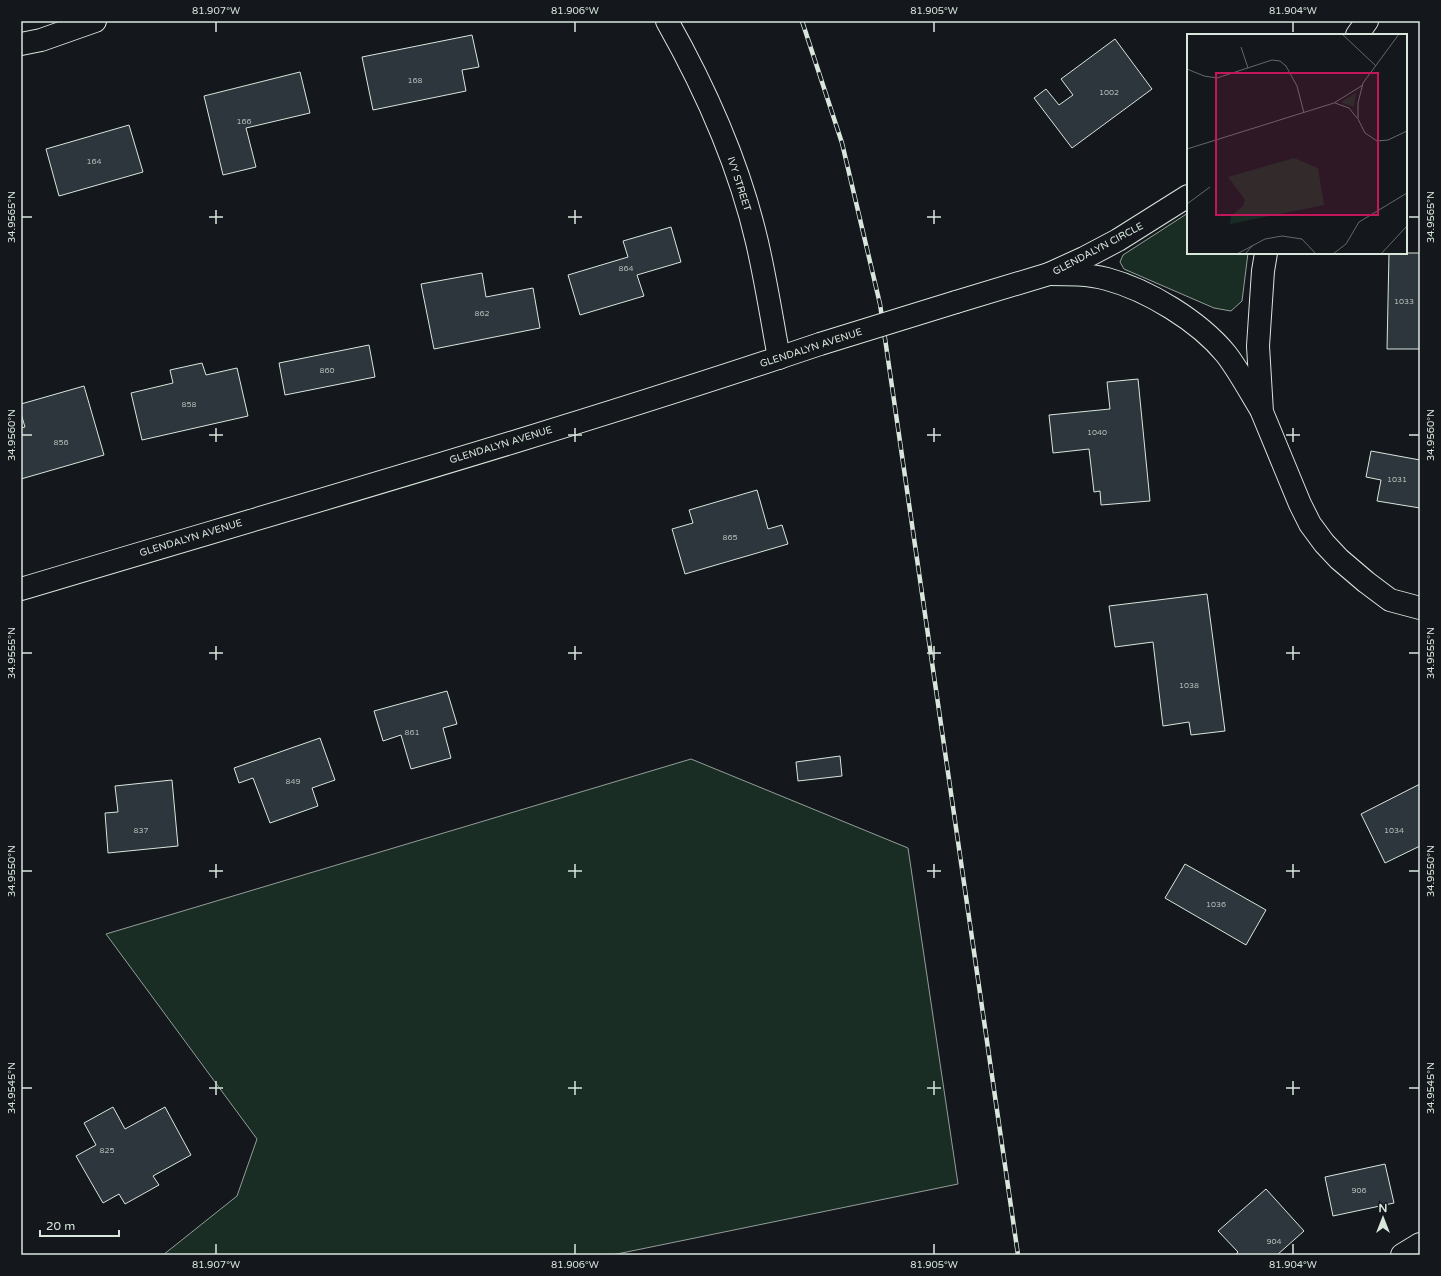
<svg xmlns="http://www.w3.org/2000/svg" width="1441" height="1276" viewBox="0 0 1441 1276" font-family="'Varela Round',sans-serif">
	<rect width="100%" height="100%" fill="#14181c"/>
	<g fill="#1a2d24" stroke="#939e99">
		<path d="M1188 213V253H1248L1242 301 1231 311 1214 308 1124 269 1120 262 1123 255Z"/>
		<path d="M691 759 908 848 958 1184 612 1255H163L237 1196 257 1139 106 934Z"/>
	</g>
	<g fill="#2c363c" stroke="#d8e6dc">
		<path d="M472 35 479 67 462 70 466 91 373 110 362 57Z"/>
		<path d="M1115 39 1152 89 1072 148 1034 98 1046 89 1059 105 1073 95 1061 79Z"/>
		<path d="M300 72 310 113 246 128 256 167 223 175 204 96Z"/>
		<path d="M129 125 143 172 59 196 46 149Z"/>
		<path d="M671 227 681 262 637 275 644 296 580 315 568 275 628 257 623 241Z"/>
		<path d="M1389 253H1420V349H1387Z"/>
		<path d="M482 273 486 297 533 288 540 328 434 349 421 284Z"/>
		<path d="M369 345 375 377 285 395 279 363Z"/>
		<path d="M202 363 206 375 237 368 248 416 142 440 131 393 173 383 170 370Z"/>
		<path d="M1138 379 1150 501 1101 505 1100 491 1094 492 1089 449 1053 453 1049 415 1110 409 1107 382Z"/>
		<path d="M84 386 104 455 21 479V428L25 427 21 414V404Z"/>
		<path d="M1371 451 1420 460V508L1377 501 1381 480 1366 477Z"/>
		<path d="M757 490 768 529 782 525 788 544 685 574 672 529 693 523 689 510Z"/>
		<path d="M1207 594 1225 731 1191 735 1189 722 1163 726 1153 642 1115 647 1109 606Z"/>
		<path d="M447 691 457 724 443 728 451 758 411 769 401 735 383 741 374 711Z"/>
		<path d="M320 738 335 780 312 788 318 806 270 823 253 778 239 783 234 768Z"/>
		<path d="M840 756 842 776 798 781 796 762Z"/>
		<path d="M172 780 178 846 108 853 105 813 118 812 115 786Z"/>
		<path d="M1420 784V846L1385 863 1361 814Z"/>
		<path d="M1185 864 1266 910 1246 945 1165 898Z"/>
		<path d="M113 1107 125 1129 165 1107 191 1155 153 1176 159 1185 125 1204 119 1194 103 1203 76 1156 96 1145 84 1123Z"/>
		<path d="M1385 1164 1394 1203 1333 1216 1325 1177Z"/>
		<path d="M1266 1189 1304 1231 1277 1255H1235L1238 1252 1218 1231Z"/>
	</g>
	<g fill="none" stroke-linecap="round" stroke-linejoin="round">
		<g stroke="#d8e6dc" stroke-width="24">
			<g id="street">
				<path d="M667 21C706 90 739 164 757 242 766 281 772 320 779 358"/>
				<path d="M1357 35 1367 21"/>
				<path d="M21 44 41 40 95 21"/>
				<path d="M1266 253 1263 271 1258 346 1262 412 1300 504 1310 524 1324 543 1339 559 1366 582 1390 600 1420 608"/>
				<path d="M1049 274C1068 274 1088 274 1107 279 1148 290 1199 321 1226 354 1239 371 1249 390 1260 408"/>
				<path d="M956 302 1049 274 1084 258 1118 240 1188 196"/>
				<path d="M21 589C288 509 556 433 820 344"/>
				<path d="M1402 1255 1420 1244"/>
			</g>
		</g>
		<use href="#street" stroke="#14181c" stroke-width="22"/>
		<g stroke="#d8e6dc" stroke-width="4.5">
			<path id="rail" d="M802 21 842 143 880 304 1018 1255"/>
		</g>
		<use href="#rail" stroke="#14181c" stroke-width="3" stroke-dasharray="9" stroke-linecap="butt"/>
		<g stroke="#d8e6dc" stroke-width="24" stroke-linecap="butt">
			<path id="street-bridge" d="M820 344 956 302"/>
		</g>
		<use href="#street-bridge" stroke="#14181c" stroke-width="22"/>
	</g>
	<path fill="none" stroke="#d8e6dc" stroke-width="1.5" d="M216 22V32M575 22V32M934 22V32M1293 22V32M216 210V224M575 210V224M934 210V224M22 217H32M209 217H223M568 217H582M927 217H941M1409 217H1419M216 428V442M575 428V442M934 428V442M1293 428V442M22 435H32M209 435H223M568 435H582M927 435H941M1286 435H1300M1409 435H1419M216 646V660M575 646V660M934 646V660M1293 646V660M22 653H32M209 653H223M568 653H582M927 653H941M1286 653H1300M1409 653H1419M216 864V878M575 864V878M934 864V878M1293 864V878M22 871H32M209 871H223M568 871H582M927 871H941M1286 871H1300M1409 871H1419M216 1081V1095M575 1081V1095M934 1081V1095M1293 1081V1095M22 1088H32M209 1088H223M568 1088H582M927 1088H941M1286 1088H1300M1409 1088H1419M216 1244V1254M575 1244V1254M934 1244V1254M1293 1244V1254"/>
	<g text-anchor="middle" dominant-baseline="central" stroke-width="3" stroke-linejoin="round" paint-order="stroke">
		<g font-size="8" fill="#adbab4">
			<text x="415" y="80">168</text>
			<text x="1109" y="92">1002</text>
			<text x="244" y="121">166</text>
			<text x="94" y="161">164</text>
			<text x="626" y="268">864</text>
			<text x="1404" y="301">1033</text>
			<text x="482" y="313">862</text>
			<text x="327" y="370">860</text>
			<text x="189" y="404">858</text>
			<text x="1097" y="432">1040</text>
			<text x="61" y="442">856</text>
			<text x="1397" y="479">1031</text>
			<text x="730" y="537">865</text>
			<text x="1189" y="685">1038</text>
			<text x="412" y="732">861</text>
			<text x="293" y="781">849</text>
			<text x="141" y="830">837</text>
			<text x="1394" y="830">1034</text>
			<text x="1216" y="904">1036</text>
			<text x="107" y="1150">825</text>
			<text x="1359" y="1190">906</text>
			<text x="1274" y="1241">904</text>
		</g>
		<g font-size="10" fill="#d8e6dc" stroke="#14181c">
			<text transform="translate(739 184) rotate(72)">IVY STREET</text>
			<text transform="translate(1098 249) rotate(-28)">GLENDALYN CIRCLE</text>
			<text transform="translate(811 348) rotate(-18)">GLENDALYN AVENUE</text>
			<text transform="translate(501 445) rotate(-17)">GLENDALYN AVENUE</text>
			<text transform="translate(191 538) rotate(-17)">GLENDALYN AVENUE</text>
		</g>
	</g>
	<g transform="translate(1187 34)">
		<rect width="220" height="220" fill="#14181c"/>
		<path d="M169 59 167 73 155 69V67ZM107 124 131 134 137 171 43 190 44 182 56 172 58 166 41 143Z" fill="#1a2d24"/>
		<path fill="none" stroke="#626a69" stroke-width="1" d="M155 0 189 32M212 0 176 49 171 69V85L178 99 190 107 201 106 220 97M54 13 61 34M0 35 17 42 30 44 85 26 93 27 99 32 110 52 117 79M148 69 162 74 170 84M0 115 147 69 176 51M0 170 23 153M50 220 78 205 95 202 115 205 129 220M58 220 66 211M146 220 159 210 172 188 220 159M194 220 219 193"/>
		<path fill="#c2185b" fill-opacity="0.15" stroke="#c2185b" stroke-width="2" d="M29 39H191V181H29Z"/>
		<rect width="220" height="220" fill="none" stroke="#d8e6dc" stroke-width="2"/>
	</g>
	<rect width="1441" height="1276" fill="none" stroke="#14181c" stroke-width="44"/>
	<g transform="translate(1383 1218)" stroke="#14181c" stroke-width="3" paint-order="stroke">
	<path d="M0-3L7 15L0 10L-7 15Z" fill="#d8e6dc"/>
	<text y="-6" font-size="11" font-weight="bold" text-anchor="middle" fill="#d8e6dc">N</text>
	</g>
	<path d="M40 1230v6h79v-6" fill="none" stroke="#d8e6dc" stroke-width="2"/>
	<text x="46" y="1230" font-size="12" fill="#d8e6dc" stroke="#14181c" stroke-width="3" paint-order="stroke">20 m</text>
	<rect x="22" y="22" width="1397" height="1232" fill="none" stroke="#d8e6dc" stroke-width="1.5"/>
	<g font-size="10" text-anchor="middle" fill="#d8e6dc">
		<text x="216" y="14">81.907°W</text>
		<text x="575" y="14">81.906°W</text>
		<text x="934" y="14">81.905°W</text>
		<text x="1293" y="14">81.904°W</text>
		<text transform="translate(11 217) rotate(-90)" y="4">34.9565°N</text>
		<text transform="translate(1430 217) rotate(-90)" y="4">34.9565°N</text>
		<text transform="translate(11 435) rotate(-90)" y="4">34.9560°N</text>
		<text transform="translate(1430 435) rotate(-90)" y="4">34.9560°N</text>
		<text transform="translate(11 653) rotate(-90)" y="4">34.9555°N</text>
		<text transform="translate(1430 653) rotate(-90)" y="4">34.9555°N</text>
		<text transform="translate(11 871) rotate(-90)" y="4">34.9550°N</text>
		<text transform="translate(1430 871) rotate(-90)" y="4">34.9550°N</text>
		<text transform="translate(11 1088) rotate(-90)" y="4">34.9545°N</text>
		<text transform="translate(1430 1088) rotate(-90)" y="4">34.9545°N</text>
		<text x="216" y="1268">81.907°W</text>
		<text x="575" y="1268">81.906°W</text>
		<text x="934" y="1268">81.905°W</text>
		<text x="1293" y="1268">81.904°W</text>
	</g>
</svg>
